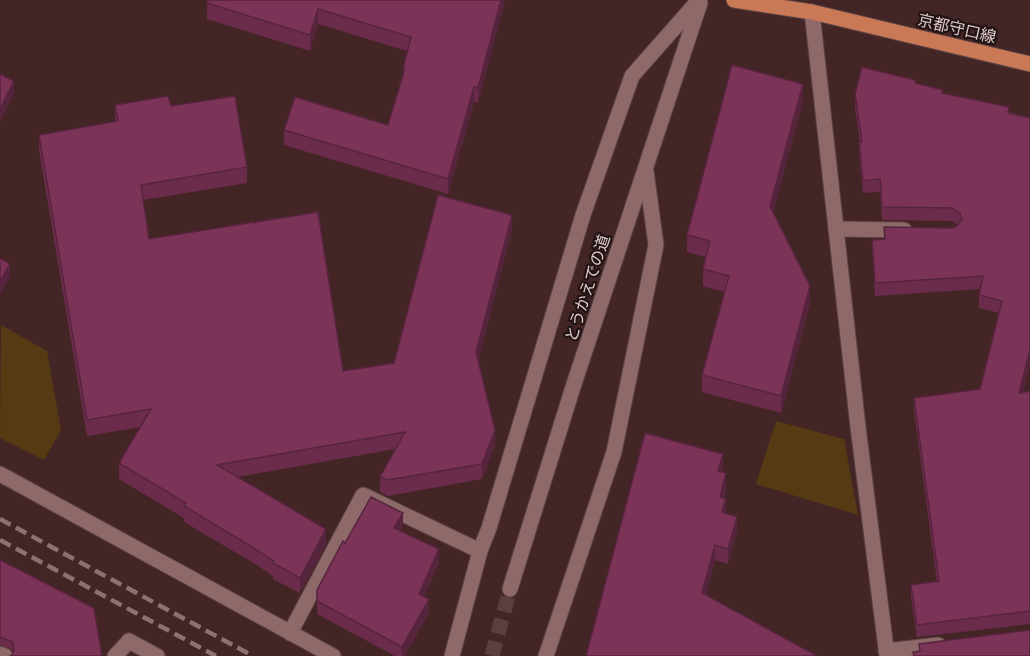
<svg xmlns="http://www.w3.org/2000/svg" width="1030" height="656" viewBox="0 0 1030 656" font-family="'Titillium Web','Noto Sans JP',sans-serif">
	<rect width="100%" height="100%" fill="#442525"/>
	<g fill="#543b13">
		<path d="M1 325 47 351 61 430 44 460 0 438Z"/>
		<path d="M776 421 844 439 858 515 756 484Z"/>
	</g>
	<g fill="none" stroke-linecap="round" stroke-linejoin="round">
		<path stroke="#5b3e3e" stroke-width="15" stroke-dasharray="15 8" stroke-linecap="butt" d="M492 656 510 589"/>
		<g stroke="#5c4243" stroke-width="17">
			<g id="lane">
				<path d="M836 229 904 230"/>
				<path d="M290 633 363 495 480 551"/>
				<path d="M886 651 938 645"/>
				<path d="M115 656 129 641"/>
			</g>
		</g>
		<g stroke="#5c4243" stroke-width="17">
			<g id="street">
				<path d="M812 12 858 427 887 656"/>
				<path d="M0 474 333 656"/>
				<path d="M129 641 157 656"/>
				<path d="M0 654 5 656"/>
			</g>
		</g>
		<g stroke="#5c4243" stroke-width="17">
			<g id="secondary">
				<path d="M510 589 573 387 700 3"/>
				<path d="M452 656 480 551 489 528 583 215 632 76 699 0"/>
				<path d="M546 656 614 452 656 245 646 171"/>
			</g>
		</g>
		<g stroke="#5c4243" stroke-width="17">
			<path id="primary" d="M734 0 812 12 1030 64"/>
		</g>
		<use href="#lane" stroke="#8e6969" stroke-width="15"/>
		<use href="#street" stroke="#8e6969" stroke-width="15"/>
		<use href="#secondary" stroke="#8e6969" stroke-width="15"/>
		<use href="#primary" stroke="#ca7956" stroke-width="15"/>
		<g stroke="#8b7171" stroke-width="4.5" stroke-dasharray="12 6" stroke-linecap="butt">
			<path d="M0 519 253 656"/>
			<path d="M0 540 216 656"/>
		</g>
	</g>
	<g fill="#6b2c4c">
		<path d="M208 0H505L478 103 474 102 448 194 284 145V130L388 125 403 75V68L407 51 318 24 310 51 207 19V3Z"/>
		<path d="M915 83 943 93 1030 118V363L1023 392 1030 391V624L917 637 911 597V585L937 581 914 411V398L980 389 999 313 979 308V295L980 289 875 296 872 240 884 239V227L952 228 957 226 958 225 952 221 882 220 880 192 863 193 859 154 860 142 855 107V94Z"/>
		<path d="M803 101 773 212 810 303 781 413 702 392V375L724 292 703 286V269L706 257 687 252V235Z"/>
		<path d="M115 105 171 106 247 167V183L143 200 149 239 343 371 394 363 512 230 478 360 495 445 482 479 388 496 380 492V477L395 449 237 477 326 544 300 593 273 579V576L252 562 184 522V518L119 479V463L141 427 87 436 39 150V135L115 122Z"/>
		<path d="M723 469 722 472 726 488 724 498 726 513 737 532 728 564 715 560 706 594 586 656Z"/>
		<path d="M403 525 400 531 439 562 424 596 429 612 405 656H395L317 614V590Z"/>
		<path d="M0 560 102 656H11L13 652V650L0 645Z"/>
	</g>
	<g fill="#57243e">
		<path d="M501 0H505L478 103V88Z"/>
		<path d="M318 9V24L310 51V35Z"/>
		<path d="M14 81V94L0 122V109Z"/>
		<path d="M803 84V101L770 223V206Z"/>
		<path d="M474 87V102L448 194V179Z"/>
		<path d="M512 215V230L476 367V352Z"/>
		<path d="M10 264V277L0 294V281Z"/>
		<path d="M810 286V303L781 413V396Z"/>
		<path d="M1030 350V363L1019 406V393Z"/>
		<path d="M495 430V445L482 479V464Z"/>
		<path d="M723 454V469L718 486V471Z"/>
		<path d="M726 473V488L720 512V497Z"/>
		<path d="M726 499V514L722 512Z"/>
		<path d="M403 513V525L394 541V528Z"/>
		<path d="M737 517V532L728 564V549Z"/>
		<path d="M326 529V544L300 593V578Z"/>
		<path d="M715 545V560L702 608V593Z"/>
		<path d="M439 549V562L419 606V594Z"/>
		<path d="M429 599V612L405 656H402V647Z"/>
	</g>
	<g fill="#7c3358" stroke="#57243e" stroke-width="1.5">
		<path d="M208 0H501L478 88 474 87 448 179 284 130 295 97 388 125 405 68H403L411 37 318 9 310 35 207 3Z"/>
		<path d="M732 65 803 84 770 206 810 286 781 396 702 375 729 276 703 269 710 241 687 235Z"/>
		<path d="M862 67 915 80V83L943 90 942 93 1009 107 1008 113 1030 118V350L1019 393 1030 391V611L917 625 911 585 939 581 914 398 980 389 1002 301 979 295 983 276 875 283 872 240 885 239 884 227 952 228 957 226 962 219 960 213 952 208 882 207 880 179 863 181 859 142H862L855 94Z"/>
		<path d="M0 74 14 81 0 109Z"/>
		<path d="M168 96 171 106 235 96 247 167 141 185 149 239 255 222 256 224V222L318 212 343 371 394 363 438 195 512 215 476 352 495 430 482 464 388 480 380 477 405 432 217 465 326 529 300 578 273 563 274 561 252 547 184 506 186 503 119 463 151 409 87 420 39 135 118 121 115 105Z"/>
		<path d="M0 258 10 264 0 281Z"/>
		<path d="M645 433 723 454 718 471 726 473 720 497 726 499 722 512 737 517 728 549 715 545 702 593 817 656H586Z"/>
		<path d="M371 497 403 513 394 528 439 549 419 594 429 599 402 647 317 601V590L343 541 345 543Z"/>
		<path d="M0 560 94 608 102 656H9H11L14 651 13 642 0 637Z"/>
		<path d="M1030 630V656H914L913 652 920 651 919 644Z"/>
	</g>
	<g text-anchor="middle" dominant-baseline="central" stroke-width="4.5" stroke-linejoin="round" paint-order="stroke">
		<g font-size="16" fill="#e0cbcb" stroke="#211313">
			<text transform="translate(957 28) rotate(13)">京都守口線</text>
			<text transform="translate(587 288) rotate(-72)">とうかえでの道</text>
		</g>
	</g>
</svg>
